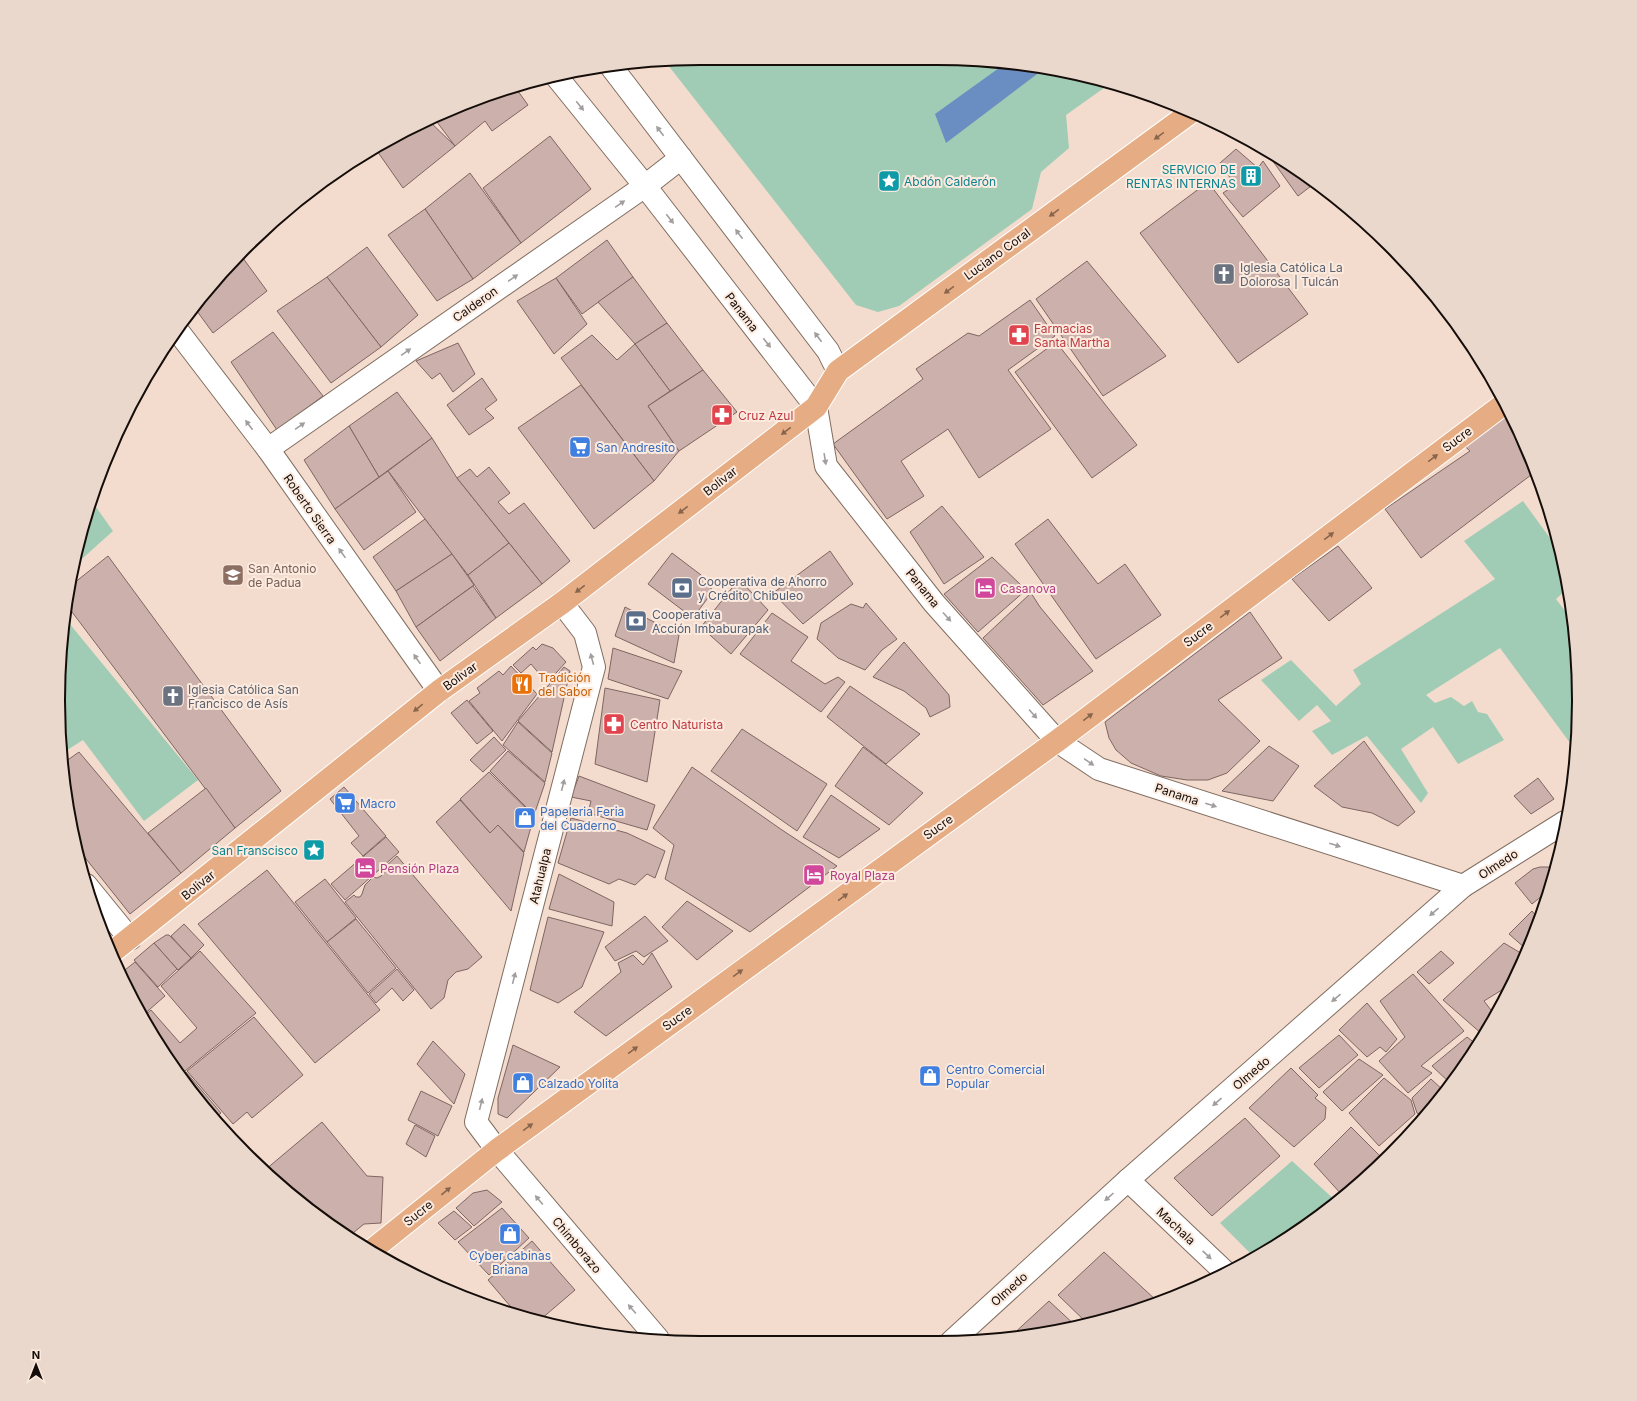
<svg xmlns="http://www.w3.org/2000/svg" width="1637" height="1401" viewBox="0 0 1637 1401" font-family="Inter,sans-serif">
	<rect width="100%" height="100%" fill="#f3dccd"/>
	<g fill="#a0ccb5">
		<path d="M701 58 1020 63 1103 80 1111 83 1066 115 1069 148 1041 172 1032 209 899 306 878 312 856 305 664 60Z"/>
		<path d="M91 500 113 531 74 566 80 534Z"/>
		<path d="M1523 501 1555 545 1557 544 1567 589 1556 599 1574 623 1578 742 1576 751 1500 648 1426 695 1435 703 1451 697 1464 706 1472 701 1478 712 1487 714 1504 740 1458 764 1433 727 1401 749 1428 793 1421 803 1367 736 1332 755 1312 731 1331 721 1317 705 1299 721 1261 680 1291 660 1336 706 1361 684 1353 670 1495 579 1464 541Z"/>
		<path d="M64 617 198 780 144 821 83 740 64 752 60 747Z"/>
		<path d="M1292 1161 1336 1201 1255 1258 1220 1223Z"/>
	</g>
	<path fill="#6a8ec2" d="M1006 63H1020L1045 68 946 143 935 114Z"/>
	<g fill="#cbb0ab" stroke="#7f6662">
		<path d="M515 87 528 105 492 131 485 121 455 146 434 118Z"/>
		<path d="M428 120 455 146 403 188 375 148 416 124Z"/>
		<path d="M550 136 591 189 521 243 483 188Z"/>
		<path d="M1236 149 1258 168 1263 161 1280 186 1243 217 1223 193 1235 185 1220 163Z"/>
		<path d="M1267 153 1315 183 1298 196Z"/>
		<path d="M470 173 521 243 473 279 425 209Z"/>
		<path d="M1208 182 1308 314 1238 363 1140 233Z"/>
		<path d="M425 209 473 279 437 301 388 235Z"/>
		<path d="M607 240 633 277 582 314 556 278Z"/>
		<path d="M367 247 418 315 381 347 327 277Z"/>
		<path d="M240 254 267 291 213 333 194 307 218 277Z"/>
		<path d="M1087 261 1166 356 1103 396 1036 299Z"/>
		<path d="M327 277 381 347 331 383 277 311Z"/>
		<path d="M633 277 667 323 635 344 598 302Z"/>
		<path d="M556 278 587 324 554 354 517 301Z"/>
		<path d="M1030 300 1055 336 1008 370 1051 429 979 478 948 429 901 461 924 496 887 519 833 444 923 379 916 369 968 333 979 336Z"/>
		<path d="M667 323 703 370 670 391 635 344Z"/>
		<path d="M273 332 323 396 277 430 231 362Z"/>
		<path d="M592 335 617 360 635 344 670 391 648 406 679 451 654 481 561 358Z"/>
		<path d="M1056 342 1137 445 1092 478 1015 372Z"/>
		<path d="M458 343 475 374 453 392 440 373 432 379 416 361Z"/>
		<path d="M703 370 737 412 679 451 648 406Z"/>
		<path d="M482 378 497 400 485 409 494 418 469 435 447 405Z"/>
		<path d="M581 385 654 481 594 529 518 428Z"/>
		<path d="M397 392 432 438 379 477 349 426Z"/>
		<path d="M1501 415 1513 423 1535 472 1421 558 1385 509 1470 451 1459 441Z"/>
		<path d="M349 426 379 477 335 509 304 460Z"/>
		<path d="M432 438 457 478 509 543 468 575 388 471Z"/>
		<path d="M489 467 510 493 498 502 509 514 524 503 570 561 542 584 457 478 470 469 477 477Z"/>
		<path d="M388 471 416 512 364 550 335 509Z"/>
		<path d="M942 506 984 557 944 584 910 532Z"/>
		<path d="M425 519 452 554 396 591 373 557Z"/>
		<path d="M1048 519 1098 584 1125 564 1161 615 1096 659 1015 544Z"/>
		<path d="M509 543 542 584 496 618 468 575Z"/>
		<path d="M1338 546 1372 588 1329 621 1292 579Z"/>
		<path d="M830 551 853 584 803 624 773 593Z"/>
		<path d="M672 553 701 575 713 591 693 618 648 584Z"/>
		<path d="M452 554 474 585 416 627 396 591Z"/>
		<path d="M108 556 281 791 235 828 66 604 69 587Z"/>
		<path d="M992 557 1026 590 978 632 944 594Z"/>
		<path d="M739 579 768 610 731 654 701 627Z"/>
		<path d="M473 586 496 618 440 661 416 627Z"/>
		<path d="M1031 593 1040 607 1093 671 1043 705 983 638Z"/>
		<path d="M866 603 897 639 882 650 865 670 838 658 817 639 821 623 851 604 863 608Z"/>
		<path d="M625 607 679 635 674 663 615 636Z"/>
		<path d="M1250 612 1282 658 1218 700 1260 741 1227 773 1208 780H1187L1161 776 1131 763 1116 750 1109 738 1105 722Z"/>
		<path d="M772 613 808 637 791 661 825 684 838 677 845 682 821 712 740 654Z"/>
		<path d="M904 642 949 695 950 707 930 717 926 708 904 691 873 677Z"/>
		<path d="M542 644 553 648 566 662 547 683 531 664 521 673 513 665 533 647 536 650Z"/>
		<path d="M613 648 682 671 668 699 608 679Z"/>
		<path d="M511 666 537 694 502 741 469 701 480 693 477 688 499 671 503 675Z"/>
		<path d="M564 667 570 671 552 752 518 721Z"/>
		<path d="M850 686 920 734 886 764 827 717Z"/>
		<path d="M605 688 660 700 647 782 595 764Z"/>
		<path d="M467 700 493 731 477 744 451 713Z"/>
		<path d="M518 722 552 753 545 782 503 745Z"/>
		<path d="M742 729 827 784 797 831 711 771Z"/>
		<path d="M494 737 506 750 483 772 470 760Z"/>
		<path d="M1364 741 1415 812 1398 826 1372 813 1342 807 1314 786Z"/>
		<path d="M1269 746 1299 766 1273 801 1222 791Z"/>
		<path d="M863 747 923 793 889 825 835 786Z"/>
		<path d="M508 751 545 783 534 815 490 771Z"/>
		<path d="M79 752 181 873 130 914 75 845 70 826 62 764Z"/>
		<path d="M692 767 782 830 837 866 750 932 665 879 674 845 653 828Z"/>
		<path d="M489 772 534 816 524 852 498 825 490 833 460 799Z"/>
		<path d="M579 776 655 805 647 830 588 813 591 801 571 797Z"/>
		<path d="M1538 778 1554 799 1531 814 1514 796Z"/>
		<path d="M344 787 386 836 363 856 351 843 359 836 330 799Z"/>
		<path d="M206 788 235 828 181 873 148 833Z"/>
		<path d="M831 795 880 829 839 858 803 837Z"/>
		<path d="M460 800 490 833 498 825 524 853 511 911 436 822Z"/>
		<path d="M571 818 627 833 665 851 655 878 647 874 635 885 619 879 609 884 558 863Z"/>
		<path d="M386 837 399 852 345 900 331 884Z"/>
		<path d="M397 856 482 957 468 969 456 972 448 980 444 998 431 1009 345 902 354 895 356 897H360L362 894 365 885 373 877 377 878 381 876 384 873 385 867Z"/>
		<path d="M1540 867H1549L1554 874 1548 891 1532 904 1515 883 1533 869Z"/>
		<path d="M267 870 380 1010 315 1063 198 924Z"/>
		<path d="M559 874 614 902 612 926 549 909Z"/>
		<path d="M325 879 356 918 327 942 295 902Z"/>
		<path d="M687 901 733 931 697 960 662 927Z"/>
		<path d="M1532 911 1538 918 1526 949 1509 934Z"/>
		<path d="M645 916 668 941 644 957 636 951 615 961 605 947Z"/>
		<path d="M548 917 604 932 582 987 558 1003 530 990Z"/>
		<path d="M356 919 396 968 368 993 327 942Z"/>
		<path d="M184 924 204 945 191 958 171 936Z"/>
		<path d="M166 935H169L191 958 178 970 154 943Z"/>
		<path d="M154 943 177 969 158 987 134 960Z"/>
		<path d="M1504 943 1524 955 1513 983 1484 1001 1494 1014 1482 1034 1443 1000Z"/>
		<path d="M200 951 256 1013 180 1075 166 1057 143 1017 151 1010 180 1043 197 1028 161 986Z"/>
		<path d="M1441 951 1454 963 1429 984 1417 972Z"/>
		<path d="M652 953 672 987 606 1036 574 1012 621 972 618 963 633 955 643 965Z"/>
		<path d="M135 962 165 996 142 1016 124 985 120 974Z"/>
		<path d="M397 969 414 990 403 1001 392 988 376 1003 369 994Z"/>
		<path d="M1413 974 1464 1031 1421 1066 1432 1073 1408 1093 1379 1061 1405 1037 1380 1001Z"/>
		<path d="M1367 1003 1397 1039 1386 1052 1380 1047 1367 1057 1339 1030Z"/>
		<path d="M254 1017 303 1075 252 1118 247 1112 233 1124 187 1071Z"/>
		<path d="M1339 1035 1358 1055 1319 1088 1299 1068Z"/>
		<path d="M1467 1037 1476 1044 1451 1084 1432 1066Z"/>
		<path d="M433 1041 465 1074 454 1104 417 1064Z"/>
		<path d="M513 1045 560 1067 507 1118 498 1114V1098Z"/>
		<path d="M1359 1059 1383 1075 1342 1111 1323 1092Z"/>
		<path d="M1291 1068 1318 1095 1315 1098 1326 1107 1325 1119 1294 1147 1249 1108Z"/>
		<path d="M186 1072 221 1113 216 1117 181 1075Z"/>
		<path d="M1384 1078 1411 1100 1415 1114 1379 1146 1349 1113Z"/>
		<path d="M1431 1079 1444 1091 1423 1116 1417 1113 1412 1098Z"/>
		<path d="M421 1091 452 1106 438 1136 408 1120Z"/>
		<path d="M1245 1118 1280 1156 1212 1216 1174 1178Z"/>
		<path d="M322 1122 367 1176 383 1177 381 1223 364 1224 348 1237 265 1170Z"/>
		<path d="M415 1125 435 1136 426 1157 406 1144Z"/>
		<path d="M1351 1127 1383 1159 1373 1170 1342 1195 1314 1164Z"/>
		<path d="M487 1190 502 1202 474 1226 456 1208 473 1193Z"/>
		<path d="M502 1208 529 1238 489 1275 458 1242Z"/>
		<path d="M454 1211 472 1227 455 1240 438 1223Z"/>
		<path d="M532 1241 575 1290 540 1320 516 1313 488 1280Z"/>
		<path d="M1104 1252 1158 1302 1143 1309 1088 1324 1058 1295Z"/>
		<path d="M1049 1301 1077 1327 1062 1331 1009 1338Z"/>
	</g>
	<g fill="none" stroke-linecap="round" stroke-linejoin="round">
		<g stroke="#816d60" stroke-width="24">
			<g id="minor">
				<path d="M610 65 828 351 838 371"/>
				<path d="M556 76 645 186 816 407 826 466 934 603 1057 741 1099 769 1463 886"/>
				<path d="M177 330 268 449 439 691"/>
				<path d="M268 449 645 186 681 158"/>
				<path d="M562 603 585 633 594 667 476 1122 497 1150 658 1339"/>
				<path d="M86 885 130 939"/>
				<path d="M1128 1180 1225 1272"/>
				<path d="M951 1342 1128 1180 1463 886 1565 822"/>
			</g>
		</g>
		<g stroke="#fff" stroke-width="24">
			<g id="major">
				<path d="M111 953 439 691 562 603 816 407 838 371 1190 113"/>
				<path d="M372 1250 497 1150 1057 741 1504 404"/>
			</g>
		</g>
		<use href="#minor" stroke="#fff" stroke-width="22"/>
		<use href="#major" stroke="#e6ad84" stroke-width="22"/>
	</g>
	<defs><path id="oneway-solid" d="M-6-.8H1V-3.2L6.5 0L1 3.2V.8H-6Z"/></defs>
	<g fill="#a19e9d">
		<use href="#oneway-solid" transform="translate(580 106) rotate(51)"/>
		<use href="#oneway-solid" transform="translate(660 131) rotate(-127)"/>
		<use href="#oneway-solid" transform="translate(620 204) rotate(-35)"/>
		<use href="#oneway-solid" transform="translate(670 219) rotate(52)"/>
		<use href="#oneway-solid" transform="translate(739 234) rotate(-127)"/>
		<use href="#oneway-solid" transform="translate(513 278) rotate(-35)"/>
		<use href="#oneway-solid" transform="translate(818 337) rotate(-127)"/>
		<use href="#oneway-solid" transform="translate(767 343) rotate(52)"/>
		<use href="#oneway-solid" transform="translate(406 352) rotate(-35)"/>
		<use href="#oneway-solid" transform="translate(249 425) rotate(-127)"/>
		<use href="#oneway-solid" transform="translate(300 426) rotate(-35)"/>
		<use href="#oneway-solid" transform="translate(825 459) rotate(81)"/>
		<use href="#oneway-solid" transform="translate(342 553) rotate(-125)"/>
		<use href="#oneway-solid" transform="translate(947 617) rotate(48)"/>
		<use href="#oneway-solid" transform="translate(417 659) rotate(-125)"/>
		<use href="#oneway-solid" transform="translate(592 659) rotate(-105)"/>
		<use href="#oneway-solid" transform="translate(1033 714) rotate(48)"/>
		<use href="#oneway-solid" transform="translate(1089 762) rotate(34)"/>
		<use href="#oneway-solid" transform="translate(563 785) rotate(-76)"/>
		<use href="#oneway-solid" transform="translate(1211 805) rotate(18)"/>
		<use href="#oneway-solid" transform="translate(1335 845) rotate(18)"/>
		<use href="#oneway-solid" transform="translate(1434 912) rotate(139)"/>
		<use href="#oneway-solid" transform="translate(514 978) rotate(-76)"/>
		<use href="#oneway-solid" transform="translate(1336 998) rotate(139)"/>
		<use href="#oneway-solid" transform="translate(1217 1102) rotate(139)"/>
		<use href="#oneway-solid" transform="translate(481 1104) rotate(-76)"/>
		<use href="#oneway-solid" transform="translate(1109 1197) rotate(138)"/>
		<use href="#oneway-solid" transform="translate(539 1200) rotate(-130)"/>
		<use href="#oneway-solid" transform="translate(1207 1255) rotate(43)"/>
		<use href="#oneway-solid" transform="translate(632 1309) rotate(-131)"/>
	</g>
	<g fill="#88654d">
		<use href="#oneway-solid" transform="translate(1159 136) rotate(144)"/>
		<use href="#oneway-solid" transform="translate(1054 213) rotate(144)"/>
		<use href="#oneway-solid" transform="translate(949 290) rotate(144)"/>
		<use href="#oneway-solid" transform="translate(786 431) rotate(142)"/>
		<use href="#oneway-solid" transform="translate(1433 458) rotate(-37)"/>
		<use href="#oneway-solid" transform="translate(683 510) rotate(142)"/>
		<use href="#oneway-solid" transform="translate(1329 536) rotate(-37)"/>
		<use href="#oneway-solid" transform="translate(580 589) rotate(142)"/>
		<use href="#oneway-solid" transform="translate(1225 614) rotate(-37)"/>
		<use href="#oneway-solid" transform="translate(418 708) rotate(141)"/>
		<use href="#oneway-solid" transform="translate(1088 717) rotate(-37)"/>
		<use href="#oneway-solid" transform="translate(843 897) rotate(-36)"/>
		<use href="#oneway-solid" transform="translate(738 973) rotate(-36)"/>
		<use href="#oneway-solid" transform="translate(633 1050) rotate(-36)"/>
		<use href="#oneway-solid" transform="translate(528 1127) rotate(-36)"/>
		<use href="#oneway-solid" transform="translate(446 1191) rotate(-39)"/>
	</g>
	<defs>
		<g id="building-square" transform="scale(1.15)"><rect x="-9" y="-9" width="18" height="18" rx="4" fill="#0f9aa8" stroke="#fceade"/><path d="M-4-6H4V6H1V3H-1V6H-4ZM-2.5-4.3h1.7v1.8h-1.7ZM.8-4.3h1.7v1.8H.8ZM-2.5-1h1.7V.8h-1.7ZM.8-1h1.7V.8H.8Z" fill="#fff"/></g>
		<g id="sight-square" transform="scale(1.15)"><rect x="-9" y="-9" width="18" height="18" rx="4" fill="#0f9aa8" stroke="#fceade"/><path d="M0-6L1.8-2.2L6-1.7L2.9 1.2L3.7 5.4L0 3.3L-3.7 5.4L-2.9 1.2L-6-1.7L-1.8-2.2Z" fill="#fff"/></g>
		<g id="church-square" transform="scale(1.15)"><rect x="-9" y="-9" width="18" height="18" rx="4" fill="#6b7280" stroke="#fceade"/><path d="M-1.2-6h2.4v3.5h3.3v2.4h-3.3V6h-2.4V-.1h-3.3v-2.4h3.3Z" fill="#fff"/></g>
		<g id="pharmacy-square" transform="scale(1.15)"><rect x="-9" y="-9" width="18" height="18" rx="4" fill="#e0444e" stroke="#fceade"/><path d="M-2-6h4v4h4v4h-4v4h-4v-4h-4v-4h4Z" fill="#fff"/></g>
		<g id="supermarket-square" transform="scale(1.15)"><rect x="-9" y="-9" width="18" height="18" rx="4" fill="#3f7fe0" stroke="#fceade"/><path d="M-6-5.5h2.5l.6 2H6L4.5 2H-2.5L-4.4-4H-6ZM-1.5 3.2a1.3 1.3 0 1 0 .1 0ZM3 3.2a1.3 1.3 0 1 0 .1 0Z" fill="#fff"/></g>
		<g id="school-square" transform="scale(1.15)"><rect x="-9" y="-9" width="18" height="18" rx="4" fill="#8d6e63" stroke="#fceade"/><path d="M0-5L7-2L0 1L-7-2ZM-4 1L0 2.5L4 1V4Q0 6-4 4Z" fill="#fff"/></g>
		<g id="bank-square" transform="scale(1.15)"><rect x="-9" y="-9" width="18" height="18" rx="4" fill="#5c6f8a" stroke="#fceade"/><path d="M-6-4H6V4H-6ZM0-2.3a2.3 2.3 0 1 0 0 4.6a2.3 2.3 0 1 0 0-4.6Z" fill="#fff"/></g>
		<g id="hotel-square" transform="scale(1.15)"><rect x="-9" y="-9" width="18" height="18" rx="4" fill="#d1479c" stroke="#fceade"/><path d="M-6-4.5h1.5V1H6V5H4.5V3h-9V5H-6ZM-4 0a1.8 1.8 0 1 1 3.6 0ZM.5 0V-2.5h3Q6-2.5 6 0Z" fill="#fff"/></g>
		<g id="restaurant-square" transform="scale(1.15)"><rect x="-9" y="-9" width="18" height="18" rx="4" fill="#e8710a" stroke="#fceade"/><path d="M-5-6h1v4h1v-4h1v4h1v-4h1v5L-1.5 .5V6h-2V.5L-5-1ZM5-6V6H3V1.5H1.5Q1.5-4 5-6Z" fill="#fff"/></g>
		<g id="shop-square" transform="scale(1.15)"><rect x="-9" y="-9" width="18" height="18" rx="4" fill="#3f7fe0" stroke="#fceade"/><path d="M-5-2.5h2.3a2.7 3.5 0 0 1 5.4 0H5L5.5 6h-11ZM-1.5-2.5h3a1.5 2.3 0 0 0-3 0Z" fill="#fff"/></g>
	</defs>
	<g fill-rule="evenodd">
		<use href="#building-square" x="1251" y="176"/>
		<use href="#sight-square" x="889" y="181"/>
		<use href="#church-square" x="1224" y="274"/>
		<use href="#pharmacy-square" x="1019" y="335"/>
		<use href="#pharmacy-square" x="722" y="415"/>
		<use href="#supermarket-square" x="580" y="447"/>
		<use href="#school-square" x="233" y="575"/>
		<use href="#bank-square" x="682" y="588"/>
		<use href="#hotel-square" x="985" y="588"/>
		<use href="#bank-square" x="636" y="621"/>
		<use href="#restaurant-square" x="522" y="684"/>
		<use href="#church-square" x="173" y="696"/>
		<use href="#pharmacy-square" x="614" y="724"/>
		<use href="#supermarket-square" x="345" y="803"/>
		<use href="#shop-square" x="525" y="818"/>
		<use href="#sight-square" x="314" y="850"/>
		<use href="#hotel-square" x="365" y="868"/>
		<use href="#hotel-square" x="814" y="875"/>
		<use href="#shop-square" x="930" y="1076"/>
		<use href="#shop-square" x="523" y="1083"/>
		<use href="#shop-square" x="510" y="1234"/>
	</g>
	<g text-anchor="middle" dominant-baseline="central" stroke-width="4" stroke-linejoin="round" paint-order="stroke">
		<g font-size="12" fill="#0d838f" stroke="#fceade" text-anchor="end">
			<text x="1236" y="169">SERVICIO DE<tspan x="1236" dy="14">RENTAS INTERNAS</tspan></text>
			<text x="904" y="181" text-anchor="start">Abdón Calderón</text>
			<text x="298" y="850">San Franscisco</text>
		</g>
		<g font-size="12" fill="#150d09" stroke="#fceade">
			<text transform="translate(997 254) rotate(-36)">Luciano Coral</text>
			<text transform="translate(475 304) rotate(-35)">Calderon</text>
			<text transform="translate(742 312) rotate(52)">Panama</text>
			<text transform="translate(1457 439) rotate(-37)">Sucre</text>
			<text transform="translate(720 481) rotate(-38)">Bolivar</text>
			<text transform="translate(310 509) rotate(55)">Roberto Sierra</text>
			<text transform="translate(923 588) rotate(51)">Panama</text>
			<text transform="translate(1198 634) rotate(-37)">Sucre</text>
			<text transform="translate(460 676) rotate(-36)">Bolivar</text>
			<text transform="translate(1177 794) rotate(18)">Panama</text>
			<text transform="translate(938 827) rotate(-36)">Sucre</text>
			<text transform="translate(1498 864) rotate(-33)">Olmedo</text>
			<text transform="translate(540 876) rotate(-76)">Atahualpa</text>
			<text transform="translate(198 885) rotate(-39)">Bolivar</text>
			<text transform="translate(677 1018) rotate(-36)">Sucre</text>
			<text transform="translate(1251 1073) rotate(-41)">Olmedo</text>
			<text transform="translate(418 1213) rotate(-39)">Sucre</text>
			<text transform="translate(1176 1226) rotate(43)">Machala</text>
			<text transform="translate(577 1245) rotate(50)">Chimborazo</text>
			<text transform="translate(1009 1289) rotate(-42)">Olmedo</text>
		</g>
		<g font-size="12" fill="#5b616d" stroke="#fceade" text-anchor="start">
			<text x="1240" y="267">Iglesia Católica La<tspan x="1240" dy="14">Dolorosa | Tulcán</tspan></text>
			<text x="188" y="689">Iglesia Católica San<tspan x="188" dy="14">Francisco de Asís</tspan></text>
		</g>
		<g font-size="12" fill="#be3a42" stroke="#fceade" text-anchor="start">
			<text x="1034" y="328">Farmacias<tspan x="1034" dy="14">Santa Martha</tspan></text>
			<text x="738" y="415">Cruz Azul</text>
			<text x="630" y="724">Centro Naturista</text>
		</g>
		<g font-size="12" fill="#366cbe" stroke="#fceade" text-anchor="start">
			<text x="596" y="447">San Andresito</text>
			<text x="360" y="803">Macro</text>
			<text x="540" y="811">Papeleria Feria<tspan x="540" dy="14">del Cuaderno</tspan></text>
			<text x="946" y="1069">Centro Comercial<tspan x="946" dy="14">Popular</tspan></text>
			<text x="538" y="1083">Calzado Yolita</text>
			<text x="510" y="1255" text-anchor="middle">Cyber cabinas<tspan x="510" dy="14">Briana</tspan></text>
		</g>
		<g font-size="12" fill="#785e54" stroke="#fceade" text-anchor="start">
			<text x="248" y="568">San Antonio<tspan x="248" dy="14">de Padua</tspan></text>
		</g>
		<g font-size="12" fill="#4e5e75" stroke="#fceade" text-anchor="start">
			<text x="698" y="581">Cooperativa de Ahorro<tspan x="698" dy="14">y Crédito Chibuleo</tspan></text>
			<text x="652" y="614">Cooperativa<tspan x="652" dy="14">Acción Imbaburapak</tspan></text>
		</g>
		<g font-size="12" fill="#b23c85" stroke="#fceade" text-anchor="start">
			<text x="1000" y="588">Casanova</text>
			<text x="380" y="868">Pensión Plaza</text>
			<text x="830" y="875">Royal Plaza</text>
		</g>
		<g font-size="12" fill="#c56008" stroke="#fceade" text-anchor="start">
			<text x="538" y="677">Tradición<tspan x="538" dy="14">del Sabor</tspan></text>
		</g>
	</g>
	<path d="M0 0H1637V1401H0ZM700 65H937A635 635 0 0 1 1572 700V701A635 635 0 0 1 937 1336H700A635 635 0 0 1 65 701V700A635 635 0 0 1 700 65Z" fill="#ead8cd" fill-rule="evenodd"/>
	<path fill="none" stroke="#150d09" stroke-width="2" d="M700 65H937A635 635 0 0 1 1572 700V701A635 635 0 0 1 937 1336H700A635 635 0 0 1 65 701V700A635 635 0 0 1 700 65Z"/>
	<g transform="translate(36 1365)" stroke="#fceade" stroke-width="3" paint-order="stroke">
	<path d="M0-3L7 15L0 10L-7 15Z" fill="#150d09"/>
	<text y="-6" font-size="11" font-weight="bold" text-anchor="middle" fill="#150d09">N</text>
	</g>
</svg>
